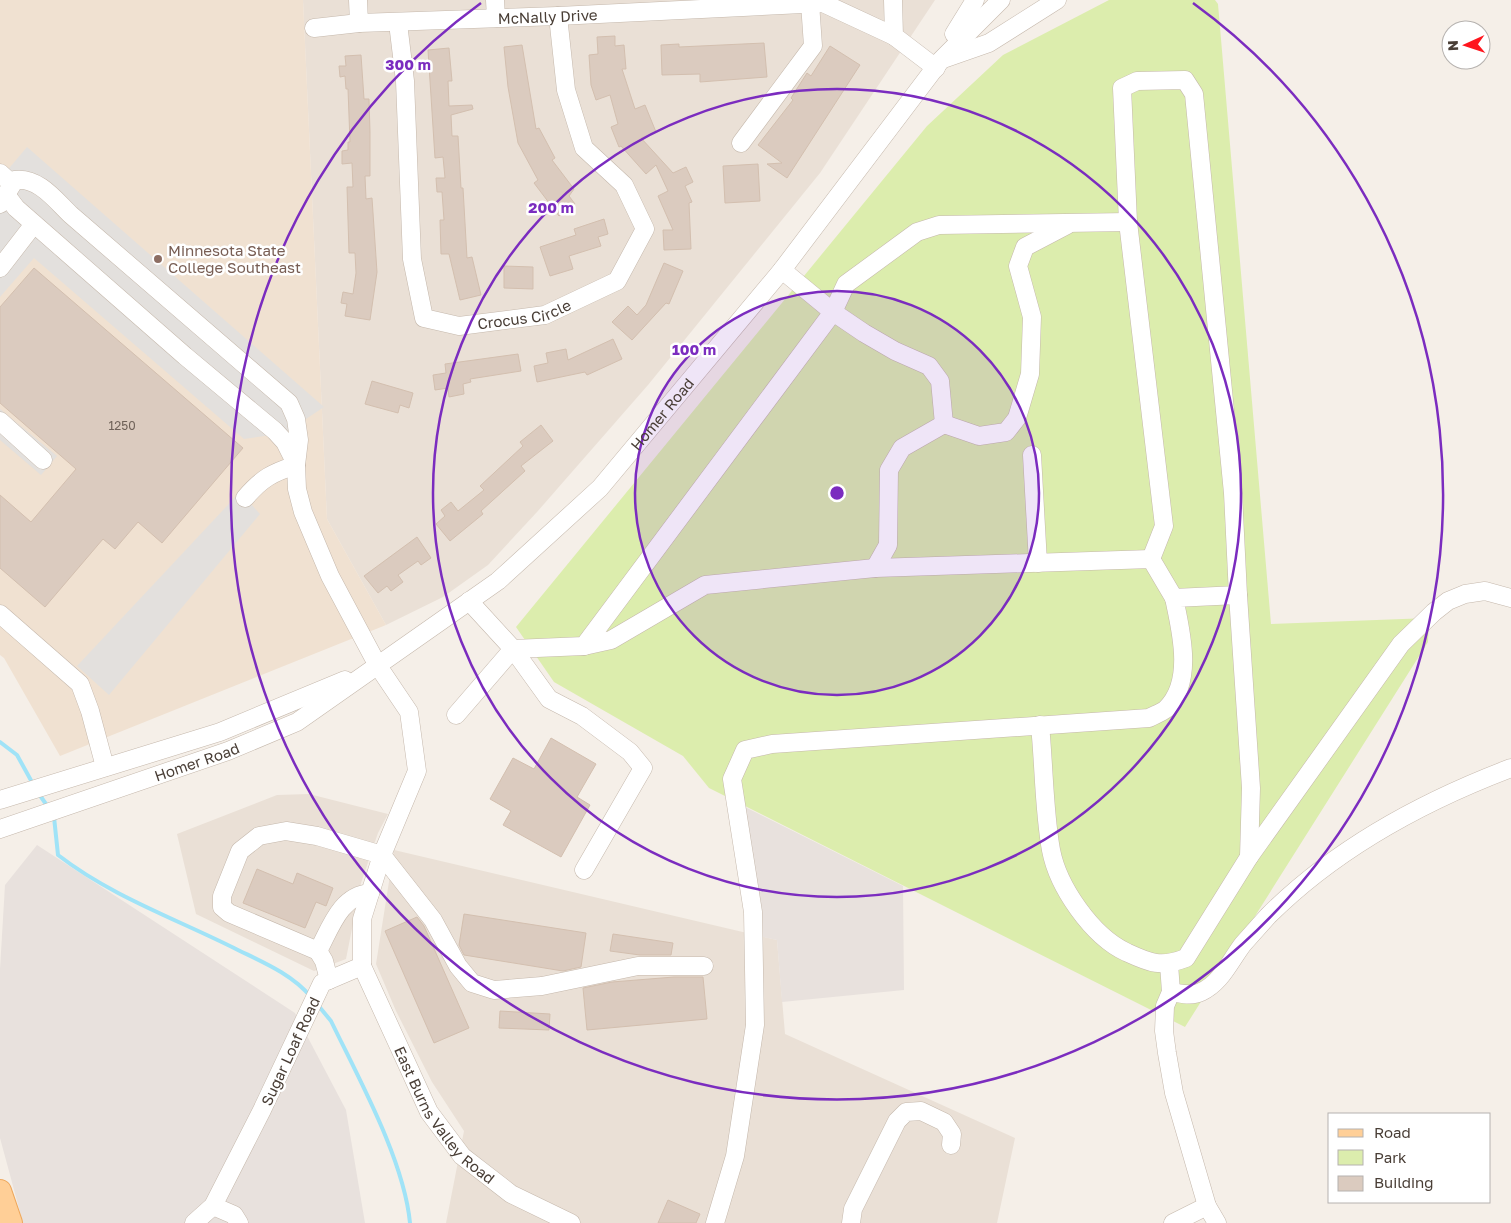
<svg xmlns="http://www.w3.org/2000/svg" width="1511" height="1223" viewBox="0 0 1511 1223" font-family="'Golos Text',sans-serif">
	<rect width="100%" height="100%" fill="#f5efe8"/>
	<g fill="#eae0d6">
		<path d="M303 0H935L820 173 648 385 537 512 488 565 443 597 386 625 327 519Z"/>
		<path d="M309 794 388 814 378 833 361 883 346 959 314 971 196 914 177 834 277 795Z"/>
		<path d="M394 850 777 940 785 1034 1015 1138 997 1223H446L464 1131 432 1082 396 1011 376 964Z"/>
	</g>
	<g fill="#e8e1dd">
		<path d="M745 807 903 886 904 990 782 1002 777 940 759 936Z"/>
		<path d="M37 845 295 1013 346 1110 365 1223H23L0 1138V969L5 885Z"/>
	</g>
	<path fill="#f0e1d1" d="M0 0H303L327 519 386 625 60 756 4 658 0 655Z"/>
	<path fill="#dcedad" d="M1109 0H1215L1218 4 1271 624 1429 618 1428 642 1185 1027 709 788 683 756 554 682 516 627 927 126 1003 55Z"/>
	<g fill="#e3e0dd">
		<path d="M27 147 324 407 285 433 244 439 34 258 0 297V179Z"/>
		<path d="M0 409 57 456 41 475 0 440Z"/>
		<path d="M240 492 260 514 109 695 77 666Z"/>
	</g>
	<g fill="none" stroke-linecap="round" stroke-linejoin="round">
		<g stroke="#a0e3f7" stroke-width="4">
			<path d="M0 742 17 755 33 784"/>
			<path d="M39 794 48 807"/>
			<path d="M54 817 58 855C111 896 174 918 234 948 260 961 291 973 311 997"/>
			<path d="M317 1004 331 1021C359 1079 404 1160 410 1223"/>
		</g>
	</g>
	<g fill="#dbcbbf" stroke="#d3bfaf">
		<path d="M615 36V46L624 45 626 69H622L635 109 645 105 656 132 641 138 673 173 686 167 693 182 685 186 692 202 689 203 691 249 664 250 663 230H673L658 196 668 191 656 165 646 174 621 146 619 147 611 127 618 124 610 95 596 100 591 85 589 55 598 54 597 37Z"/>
		<path d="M764 43 767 77 700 82V74L662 75 661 45 679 44V47Z"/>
		<path d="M522 45 536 129 539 128 555 158 552 160 574 189 569 196 575 204 559 216 534 183 538 180 518 143 508 87 504 47Z"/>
		<path d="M830 46 860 65 787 178 767 164 782 163 758 145 793 100 791 98 807 73 811 76Z"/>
		<path d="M449 48 452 81H448L449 106 472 105 473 109 451 115 452 136H458L461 188H463L467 258 472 257 481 295 460 300 449 254H441L440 220H444L442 192H437L436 178H445L443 157 435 158 428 50Z"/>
		<path d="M361 55 364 99H369L370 133V176H365L366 199 372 198 377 272 370 320 345 316 347 304 341 303 343 292 353 294 356 273 355 253H349L347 187H353L352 163 342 164V151L348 150V142H350L348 89H346L345 76 340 77 339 66H346L345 56Z"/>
		<path d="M758 164 760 201 725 203 723 166Z"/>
		<path d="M604 219 608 234 598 237 601 246 569 256 573 269 550 276 540 247 576 235 574 229Z"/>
		<path d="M664 263 683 271 669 304 666 303 632 340 612 322 628 306 637 315 646 305Z"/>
		<path d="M504 266 533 267V289L504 288Z"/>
		<path d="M34 268 243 448 162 543 138 522 115 549 103 539 45 607 0 568V495L31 522 76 469 0 403V307Z"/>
		<path d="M613 339 622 359 587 375 585 372 537 382 534 366 548 363 546 353 566 349 568 360Z"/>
		<path d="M518 354 521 371 470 379 471 382 463 384 464 394 449 397 448 388 435 390 433 375 446 373 445 364Z"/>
		<path d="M372 381 413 393 409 408 400 405 398 413 365 404Z"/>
		<path d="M541 425 553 441 521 466 525 471 481 511 483 514 450 541 436 524 445 516 441 510 451 502 458 511 484 490 480 486 523 446 520 442Z"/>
		<path d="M417 537 431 558 421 565 418 561 398 575 403 582 391 591 387 586 378 593 364 576Z"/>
		<path d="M551 738 596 764 577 797 590 805 561 857 503 825 511 811 490 799 513 758 534 769Z"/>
		<path d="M257 869 293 884 297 873 333 888 326 906 316 902 305 928 243 903Z"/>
		<path d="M464 914 586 933 581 967 563 971 464 955 459 945Z"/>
		<path d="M417 917 424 926 469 1028 434 1043 385 931Z"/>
		<path d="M613 934 673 943 671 955H640L610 951Z"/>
		<path d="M674 977H703L707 1019 587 1030 583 988 612 982Z"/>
		<path d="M500 1011 550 1014 549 1030 499 1028Z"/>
		<path d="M668 1200 700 1214 696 1223H658Z"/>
	</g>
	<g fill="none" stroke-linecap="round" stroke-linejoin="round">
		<g stroke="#c5b8ac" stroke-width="19">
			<g id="minor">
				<path d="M358 0 359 23"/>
				<path d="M495 0 496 18"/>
				<path d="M893 0 894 36 936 68"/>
				<path id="s1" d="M398 23 405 81 412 259 424 318 459 326 545 315 617 281 645 229 624 185 584 148 566 90 558 16"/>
				<path id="s2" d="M314 28 359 23 558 16 823 3 894 36"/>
				<path d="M954 34 975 0"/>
				<path d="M946 58 989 43 1057 0"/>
				<path d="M741 143 813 46 810 3"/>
				<path d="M0 173 12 184"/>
				<path d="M7 196 16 208 64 250 185 356 275 431 285 442 296 464"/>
				<path d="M0 204 15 180C39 177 56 201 71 215L289 403 296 419 299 440 296 465 297 489 303 512 330 576 378 666 409 712 417 771 382 855 362 919V966L322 983 262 1110 213 1206 194 1223"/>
				<path d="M0 268 34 224"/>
				<path d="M782 270 833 312 864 333 895 351 929 366 940 381 944 424"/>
				<path d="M0 421 43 460"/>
				<path d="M1032 455 1038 563"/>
				<path d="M245 498C262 478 272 473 296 465"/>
				<path d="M875 568 888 545 889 470 902 448 944 424 979 436 1006 432 1017 418 1030 374 1032 317 1018 266 1025 247 1067 225"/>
				<path d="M1238 595 1251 788 1249 857"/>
				<path d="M469 601 513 649 549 699 582 716 630 752 643 768 584 870"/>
				<path d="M0 614 80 684 90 711 105 767"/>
				<path d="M584 646 611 640 705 585 875 568 1151 559 1174 598"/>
				<path d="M456 715 513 649 584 646 833 312 846 284 917 232 939 225 1128 222"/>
				<path d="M1040 725C1044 765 1044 812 1051 850 1058 887 1092 936 1126 952 1150 963 1160 968 1186 958L1249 857 1401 644 1434 612 1448 601 1465 594 1485 591 1511 598"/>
				<path d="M0 800 220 732 345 680"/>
				<path id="s3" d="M0 829 228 751 297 722 498 581 600 488 782 270 941 60 1001 0"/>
				<path d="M318 951C331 927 340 896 370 893"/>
				<path d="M1169 964 1171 992 1165 1006 1164 1031 1167 1053 1174 1093 1207 1206 1217 1223"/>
				<path id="s4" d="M362 966 429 1112 462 1156 511 1194 571 1223"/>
				<path d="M329 980 324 961 318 951 229 913 222 907V896L240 851 259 836 286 831 317 836 382 855 433 920 458 966 472 983 494 990 542 986 638 966H704"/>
				<path d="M1171 992C1180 993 1191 997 1201 992 1221 983 1230 961 1243 944 1251 935 1260 925 1268 916 1335 849 1424 801 1511 768"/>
				<path d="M213 1206 234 1215 239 1223"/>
				<path d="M715 1223 735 1156 755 1025 753 912 732 779 745 750 772 744 1149 718C1154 715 1161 713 1166 709 1194 682 1181 631 1174 598L1238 595 1233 493 1194 94 1185 80 1137 81 1122 88 1128 222 1164 526 1151 559"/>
				<path d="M851 1223 853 1209 897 1121 906 1112 921 1111 944 1122 952 1134 951 1145"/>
				<path d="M1173 1223 1207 1206"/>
			</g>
		</g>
		<g stroke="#eea85d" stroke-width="24">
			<path id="major" d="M0 1191 11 1223"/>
		</g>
		<use href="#minor" stroke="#fff" stroke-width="18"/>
		<use href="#major" stroke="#ffcf97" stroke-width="22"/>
	</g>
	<circle cx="837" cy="493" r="202" fill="#7b2cbf" fill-opacity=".12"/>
	<g fill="none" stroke="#7b2cbf" stroke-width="2.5">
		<circle cx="837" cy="493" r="202"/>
		<circle cx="837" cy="493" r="404"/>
		<path d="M1193 3A606 606 0 1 1 481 3"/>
	</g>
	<circle fill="#8d6e63" stroke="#fff" stroke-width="2" cx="158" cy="259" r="5"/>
	<g text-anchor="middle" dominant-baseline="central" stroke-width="5" stroke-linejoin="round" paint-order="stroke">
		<g font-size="12" fill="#6e6158">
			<text x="122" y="425">1250</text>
		</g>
		<g font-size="15" fill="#493e36" stroke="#fff">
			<text stroke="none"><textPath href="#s2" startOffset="234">McNally Drive</textPath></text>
			<text stroke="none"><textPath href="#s1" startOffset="399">Crocus Circle</textPath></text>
			<text stroke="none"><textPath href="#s3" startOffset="796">Homer Road</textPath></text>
			<text stroke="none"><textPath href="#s3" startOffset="208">Homer Road</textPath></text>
			<text transform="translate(290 1051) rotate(-65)">Sugar Loaf Road</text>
			<text stroke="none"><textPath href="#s4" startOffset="172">East Burns Valley Road</textPath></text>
		</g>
		<g font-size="15" fill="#785e54" stroke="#fff" text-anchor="start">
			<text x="168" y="250">Minnesota State<tspan x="168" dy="17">College Southeast</tspan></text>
		</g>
	</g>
	<circle cx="837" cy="493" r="8" fill="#7b2cbf" stroke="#fff" stroke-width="2.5"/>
	<g font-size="15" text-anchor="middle" font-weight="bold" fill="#7b2cbf" stroke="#fff" stroke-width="5" stroke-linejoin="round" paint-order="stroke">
		<text x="408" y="70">300 m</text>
		<text x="551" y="213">200 m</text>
		<text x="694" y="355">100 m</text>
	</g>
	<rect x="1328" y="1113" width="162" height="90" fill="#ffffff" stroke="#b6b2af"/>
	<rect x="1338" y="1129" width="25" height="8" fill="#ffcf97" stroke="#b6b2af"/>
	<text x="1374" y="1138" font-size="15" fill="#493e36">Road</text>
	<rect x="1338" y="1150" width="25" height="15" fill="#dcedad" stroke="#b6b2af"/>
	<text x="1374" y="1163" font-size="15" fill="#493e36">Park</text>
	<rect x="1338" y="1176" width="25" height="15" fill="#dbcbbf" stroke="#b6b2af"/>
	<text x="1374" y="1188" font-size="15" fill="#493e36">Building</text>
	<g transform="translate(1466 45) rotate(267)"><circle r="24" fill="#ffffff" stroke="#b6b2af"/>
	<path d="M0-4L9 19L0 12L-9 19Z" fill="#ff151d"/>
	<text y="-8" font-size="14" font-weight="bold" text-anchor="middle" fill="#493e36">N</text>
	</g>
</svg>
